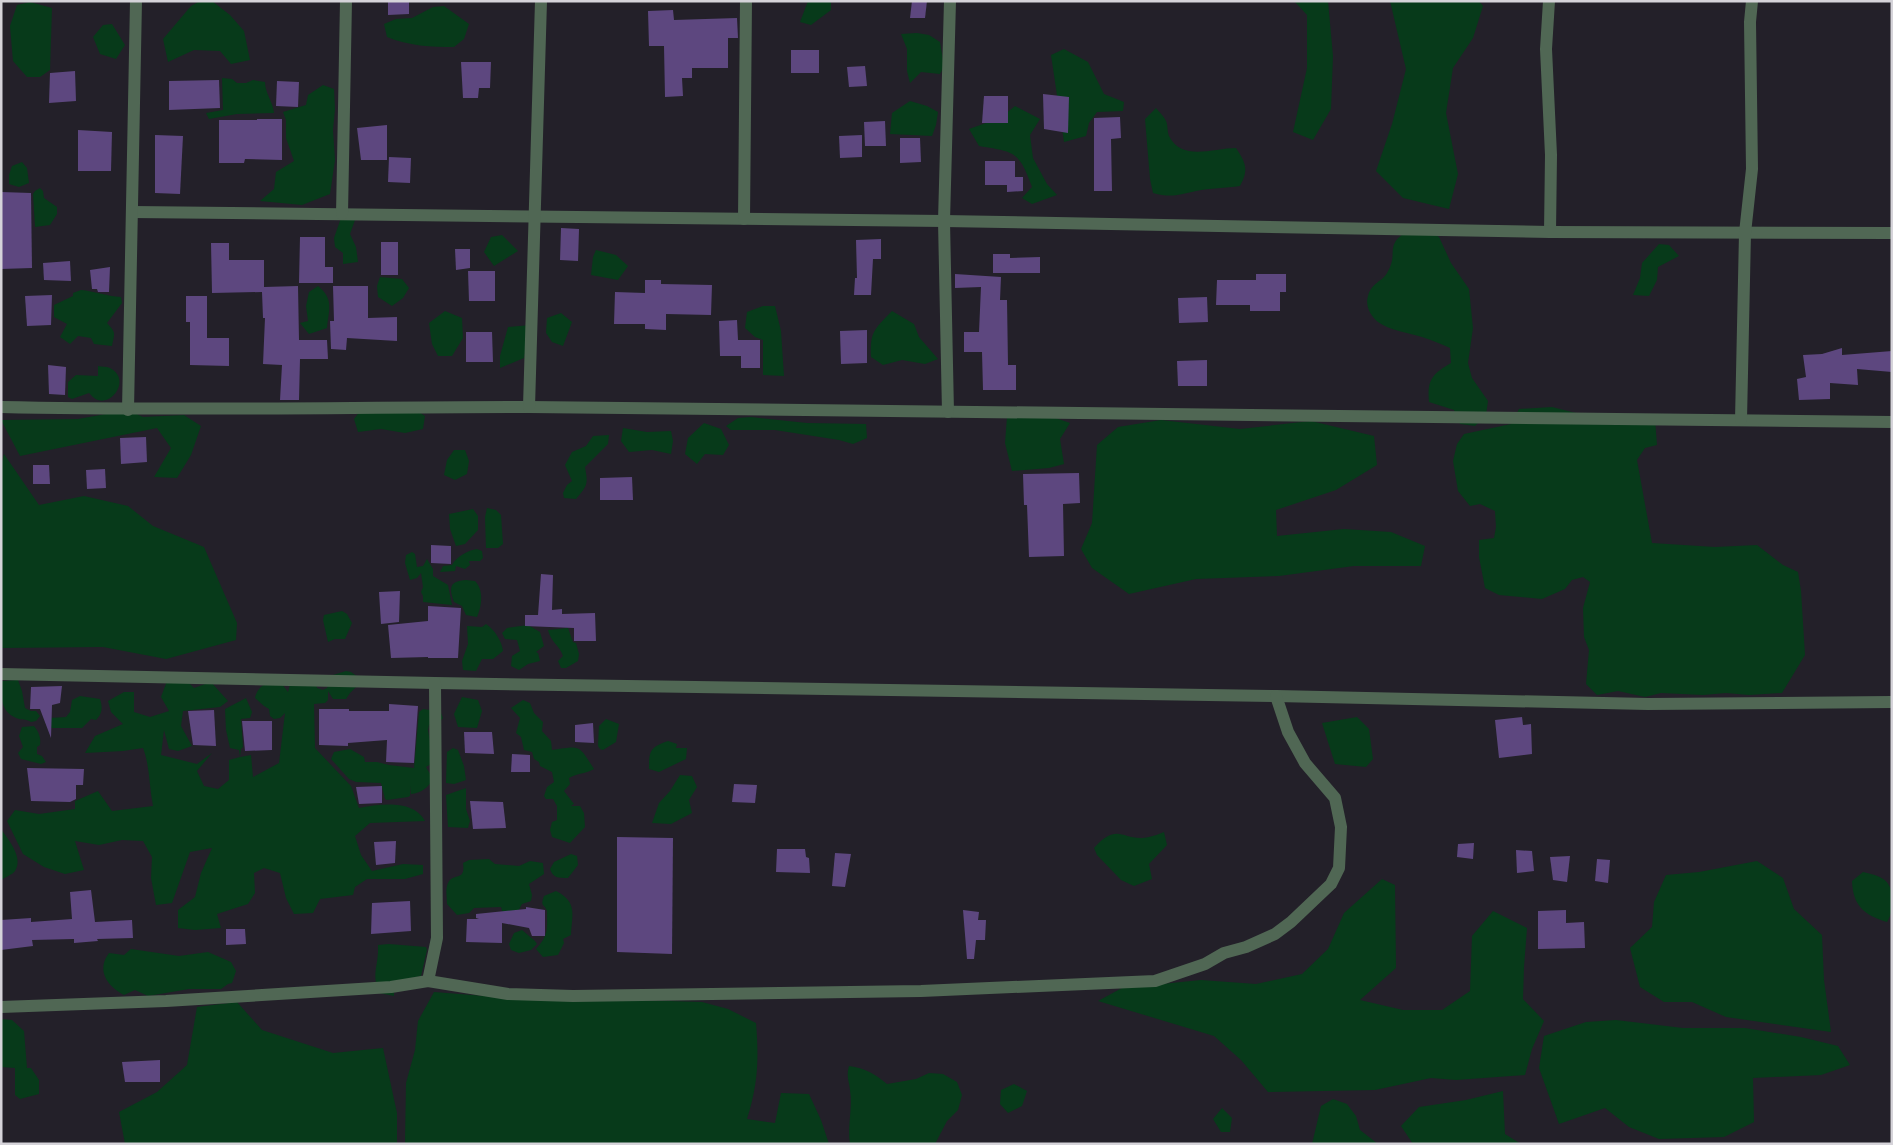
<svg xmlns="http://www.w3.org/2000/svg" width="1893" height="1145" viewBox="0 0 1893 1145" font-family="'Source Serif 4',serif">
	<rect width="100%" height="100%" fill="#232029"/>
	<g fill="#073a1a">
		<path d="M200 1H212L230 15 244 31 250 60 231 64 220 51 194 50 168 62 163 39 191 6Z"/>
		<path d="M808 1H831V10L811 25 800 22Z"/>
		<path d="M1294 1H1328L1333 56 1331 109 1313 140 1293 132 1307 68V15Z"/>
		<path d="M1390 1H1479L1483 6 1473 38 1453 68 1446 113 1458 174 1449 209 1403 198 1376 171 1392 124 1406 69Z"/>
		<path d="M30 2 52 8 50 70 40 77H27L13 61 10 26 17 5Z"/>
		<path d="M444 6 469 24 464 39 454 47C432 47 408 46 387 37L384 24 396 19 412 18 433 7Z"/>
		<path d="M112 24 125 45 116 59 100 54 93 37 103 25Z"/>
		<path d="M917 33 929 35 940 42 944 67 940 74 921 72 910 83 907 71V49L901 34Z"/>
		<path d="M1064 49 1088 62 1104 94 1124 102 1123 111 1097 112 1089 123 1086 136 1064 142 1051 55Z"/>
		<path d="M222 78 232 79 237 83H246L253 80 265 82C265 93 273 102 274 113L237 114 209 119 206 113 223 110Z"/>
		<path d="M323 85 334 89 335 109 333 130 335 160 330 194 302 205 260 201 274 189 276 172 294 161 286 138V120L283 112 306 105 308 95Z"/>
		<path d="M910 101 927 106 938 112 936 125 932 136 890 134 892 113Z"/>
		<path d="M1015 106 1040 119 1030 135 1033 158 1047 184 1057 195 1032 204 1022 198 1032 187C1019 151 1015 152 979 146L969 129 1000 118Z"/>
		<path d="M1156 108C1159 112 1164 116 1166 121 1168 125 1167 131 1169 136 1182 162 1213 148 1236 148 1246 163 1249 170 1240 186 1226 188 1210 188 1196 191 1178 195 1171 198 1153 193L1150 179 1145 119Z"/>
		<path d="M22 162 27 168 29 183 19 187 9 184V175L12 166Z"/>
		<path d="M40 188 43 191 44 198 57 207V214L50 225 35 227 33 194 35 191Z"/>
		<path d="M342 215 355 220 350 234 356 247 358 262 343 264V253L335 247 334 238Z"/>
		<path d="M1411 229 1426 230 1439 237 1451 263 1469 289 1473 328 1468 363 1472 378 1488 401 1486 415 1475 426 1460 424 1454 410 1429 402C1427 380 1432 374 1451 363L1450 348C1441 344 1432 340 1422 337 1408 333 1389 330 1378 322 1370 316 1365 305 1368 296 1372 282 1382 282 1387 273 1400 252 1382 245 1411 229Z"/>
		<path d="M502 235 518 251 494 266 484 252 491 237Z"/>
		<path d="M1659 244 1669 245 1679 256 1658 267 1657 280 1649 296 1633 295 1640 278 1642 263Z"/>
		<path d="M596 250 616 255 628 266 618 280 591 275 593 257Z"/>
		<path d="M380 277 402 279 409 288 403 298 392 306 378 297 377 286Z"/>
		<path d="M318 286C334 299 329 309 327 328L309 334 300 323 308 321 306 306 309 292Z"/>
		<path d="M81 290C94 291 106 296 121 297L122 303 107 323C116 333 115 332 112 346L94 344 91 338 78 336 70 344 60 337 67 324 54 317V305L73 296V293Z"/>
		<path d="M763 306H775L781 331 784 376 763 375V340L755 337 745 328 747 312Z"/>
		<path d="M445 311 462 318 463 338 452 356H438L432 344 429 323Z"/>
		<path d="M892 311 914 324 919 337 938 359 925 364 902 360 883 365 871 357C870 331 874 330 892 311Z"/>
		<path d="M561 313 572 322 563 346 552 342 546 333 547 318Z"/>
		<path d="M531 325 524 358 500 368V356L508 327Z"/>
		<path d="M98 366C102 367 106 366 110 368 131 379 113 405 98 400 94 399 91 395 89 393L72 399 68 397V382L76 375 98 376Z"/>
		<path d="M410 406 425 416 423 429 405 433 381 429 358 432 354 419 360 411Z"/>
		<path d="M1552 407 1576 413 1655 419 1657 445 1645 448 1637 460 1652 543 1715 547 1757 545 1783 565 1798 572 1801 591 1805 655 1782 693 1749 695 1726 693 1703 695 1661 693 1645 697 1618 691 1597 695 1586 684 1589 650 1584 637 1583 608 1590 582 1583 577 1572 580 1565 589 1542 599 1499 595 1485 588 1479 557V540L1494 538 1496 527 1495 511 1480 504 1470 506 1458 491 1453 461 1457 444 1464 434 1511 424 1519 409Z"/>
		<path d="M128 410 143 417 184 415 201 426 191 455 177 478 154 477 171 448 157 428 20 456 1 420 78 419Z"/>
		<path d="M1041 413 1070 423 1060 439 1064 464 1049 468 1012 471 1005 443 1007 417Z"/>
		<path d="M751 417 807 423 866 424 867 438 853 444 839 440 775 430H731L726 426 738 418Z"/>
		<path d="M1161 420 1240 429 1311 421 1374 436 1377 465 1336 490 1276 510 1277 536 1344 529 1391 532 1425 546 1421 566H1354L1279 576 1196 579 1129 594 1092 568 1081 549 1092 523 1097 445 1118 427Z"/>
		<path d="M704 423 721 429 729 445 723 455 705 454 697 464 685 454 688 438Z"/>
		<path d="M623 428 647 432 671 431 673 441 671 454 652 450 629 452 621 441Z"/>
		<path d="M609 435 608 444 585 467C588 484 588 485 576 499L564 498 563 493 567 485 572 481 565 465 572 452 586 446 593 436Z"/>
		<path d="M454 450H465L469 461 467 474 455 480 444 475 447 460Z"/>
		<path d="M4 454 39 505 84 496 128 506 153 526 204 547 237 623 236 640 166 659 103 647 1 648V465Z"/>
		<path d="M487 508 496 510 501 515 503 544 498 548H486L485 517Z"/>
		<path d="M473 509 478 516V530L465 544 456 546 450 529 449 514Z"/>
		<path d="M477 549 482 551 483 558 480 561H469L470 565 465 569 456 566 455 571 440 572 443 566 452 565C456 557 468 550 477 549Z"/>
		<path d="M412 552 415 554 417 567 423 566 427 559 433 569V576L448 585 452 605 423 602V596L421 592 423 587 421 573 417 578 410 580 405 563 406 555Z"/>
		<path d="M466 580 475 581C484 590 482 606 477 617L466 615 462 606 454 602C449 588 449 581 466 580Z"/>
		<path d="M342 611 347 614 352 623 345 639H335L328 642 323 620 324 615Z"/>
		<path d="M486 624C494 629 502 641 503 651L493 659H482L476 671 463 670 462 661 468 644 467 626 482 627Z"/>
		<path d="M528 625 540 632 544 646 536 652 538 653 540 661 528 664 519 670 511 666 512 656 520 651 517 640 505 639 502 633 507 628Z"/>
		<path d="M568 628 573 642 576 643 579 654 578 661 566 668H561L558 661 563 656C559 644 551 643 548 630Z"/>
		<path d="M346 671 351 672 358 677 357 686 350 693 346 699H333L328 691V700L325 703 314 704 315 748 351 786 359 808C380 804 413 799 425 821L370 823 355 836 361 855 372 871 403 864 423 865V874L405 879H367L355 887 353 895 320 899 313 913 294 914 286 898 280 873 264 868 254 873 255 893 248 904 217 914 221 928 195 930 178 928V910L195 897 201 873 212 848 190 852 172 903 156 905 151 878 152 857 143 841 122 840 99 845 75 841 84 870 65 874 44 867 23 854 7 821 15 810 39 814 75 809V801L98 791 112 811 153 806C149 786 150 766 143 748L123 751 85 753 95 736 123 724 111 712 108 701 124 692H134V712L150 717 169 711 161 697 167 681 186 680 194 688 211 682 228 701 220 707 183 711 181 726 192 746 178 751 169 749 164 730 161 755 197 764 212 753 197 771 204 786 218 789 229 780V760L240 757 239 750 230 748 226 730 225 709 246 698 252 712 250 718 241 719 243 747 241 749 240 757 251 755 253 777 279 763 285 713 280 718 274 719 270 716 269 709 264 706 255 698C259 683 267 684 280 681L288 692 292 676 314 677 317 688 323 690 327 688 333 675Z"/>
		<path d="M18 680 22 691 25 708 31 711H36L40 716 36 721 31 722C26 719 24 720 19 719 0 713 1 697 1 681Z"/>
		<path d="M80 696 100 699C103 708 102 714 96 720L91 719 82 728H50L49 718 66 717 70 712 72 700Z"/>
		<path d="M462 697 478 700 482 711 477 728 458 727 454 714Z"/>
		<path d="M523 700 530 703 534 713 543 722 542 731 551 741 552 750C581 746 578 744 594 769 586 774 577 773 569 778L570 784 564 791 574 804 571 806H580L584 813 585 827 570 843 552 837 550 830 552 822 557 820V806L553 799H546L544 796 547 787 554 782 552 772 540 766 539 762 534 759 532 752 524 750 521 737 516 733 520 718 511 708Z"/>
		<path d="M439 708 443 718 438 724 429 725 428 730 431 747V764L426 767 433 779C428 788 421 793 411 794V786L410 796 408 797 387 800 385 799 381 783 356 782 349 779 331 759 334 752 350 749 364 757 365 762H377L389 765 414 768 419 712 423 709 430 710Z"/>
		<path d="M1357 717 1369 729 1373 759 1366 767 1335 764 1322 723Z"/>
		<path d="M606 719 619 724 616 742 603 750 600 749 598 746 599 726Z"/>
		<path d="M34 726C39 732 41 738 40 745L37 747V754L42 756 46 762 41 764 21 759 18 753 23 747 19 736 22 727Z"/>
		<path d="M668 741 677 744 676 748H687L686 759 659 772 649 769C649 751 650 747 668 741Z"/>
		<path d="M453 748 458 750 464 766 466 780 454 784 446 783 447 752Z"/>
		<path d="M680 775 692 776 697 787 689 800 692 813 671 824 652 823 659 803 670 791Z"/>
		<path d="M466 788V809L470 821 468 828 448 827 446 795Z"/>
		<path d="M1 829C8 839 24 858 15 871 12 875 5 877 1 880Z"/>
		<path d="M1164 832 1167 845 1149 864 1152 879 1134 886 1121 880 1097 855 1094 848C1119 820 1123 843 1149 837 1154 836 1159 834 1164 832Z"/>
		<path d="M571 854 577 856 578 865 568 878C558 878 553 878 550 869L554 862Z"/>
		<path d="M489 859 495 864 519 866 530 861 543 863 544 874 529 884 532 895 531 901 522 904 516 915 504 917 501 907 474 908 469 913 457 915 447 904C447 897 445 890 448 883 453 872 466 882 463 863L469 860Z"/>
		<path d="M1757 861 1783 878 1794 909 1822 935 1824 980 1831 1032 1726 1017 1692 1002H1664L1640 987 1630 948 1652 927 1654 902 1666 875 1699 872Z"/>
		<path d="M1863 872C1880 876 1892 879 1892 899 1892 908 1892 914 1887 922 1864 915 1853 906 1852 881Z"/>
		<path d="M1382 879 1395 885 1396 968 1360 1000 1403 1010H1442L1470 991 1472 936 1493 911 1527 928 1524 967 1523 999 1544 1021 1532 1049 1525 1075 1456 1080 1431 1078 1375 1090 1268 1092 1241 1060 1214 1036 1098 1001 1122 988 1201 980 1256 984 1302 974 1328 949 1344 913Z"/>
		<path d="M556 891C578 902 572 915 571 935L563 939 564 943 558 955 543 957 536 949C549 935 547 929 547 911 544 903 540 907 544 896Z"/>
		<path d="M522 930 535 941 537 944 531 950 519 953 511 950 509 944 514 933Z"/>
		<path d="M389 944 426 947 427 950 421 976 403 980 394 993V996L379 993C371 972 379 966 378 945Z"/>
		<path d="M131 949 179 956 208 952 231 962 236 971 232 983 228 984 221 989H189L148 996 135 990 124 995C107 986 96 970 109 953L124 955Z"/>
		<path d="M434 992 546 1001H670L702 1002 728 1009 756 1023C759 1060 758 1084 747 1119L775 1123 781 1093 809 1094 821 1120 829 1144H405L406 1083 415 1050 418 1021Z"/>
		<path d="M237 1002 262 1030 333 1053 383 1048 397 1113V1144H125L119 1112 157 1092 187 1065 197 1007Z"/>
		<path d="M1 1019 12 1020 24 1031 27 1068H31L39 1080V1094L20 1099 15 1095V1068L1 1067Z"/>
		<path d="M1616 1020 1683 1028H1745L1801 1037 1838 1046 1850 1065 1821 1075 1753 1078 1754 1122 1724 1137 1659 1139 1629 1127 1605 1108 1559 1124 1539 1068 1544 1036 1586 1022Z"/>
		<path d="M849 1066C865 1068 875 1074 887 1084L916 1079 929 1073 943 1074 957 1082 962 1095 958 1110 947 1121 935 1144H850C847 1126 853 1108 850 1090 849 1081 846 1076 849 1066Z"/>
		<path d="M1014 1084 1027 1091 1022 1106 1008 1113 1000 1104 1001 1090Z"/>
		<path d="M1503 1091 1505 1134 1521 1144H1413L1401 1126 1419 1107 1466 1100Z"/>
		<path d="M1333 1099 1347 1104 1356 1116 1360 1130 1378 1144H1312L1321 1106Z"/>
		<path d="M1222 1108 1232 1118 1230 1132H1221L1213 1119Z"/>
	</g>
	<g fill="#5d477f">
		<path d="M388 1H409V14L388 15Z"/>
		<path d="M912 1H927L925 18H910Z"/>
		<path d="M673 10 674 20 737 18 738 38H728V68H692V78H682L683 96 665 97 664 46H649L648 11Z"/>
		<rect x="791" y="50" width="28" height="23"/>
		<path d="M461 62H491L490 88H479L478 98H463Z"/>
		<path d="M865 66 867 86 849 87 847 67Z"/>
		<path d="M75 71 76 101 49 103 50 73Z"/>
		<path d="M219 80 220 108 169 110V81Z"/>
		<path d="M277 81 299 82 298 107 276 106Z"/>
		<path d="M1043 94 1069 97 1068 133 1044 129Z"/>
		<path d="M984 96H1008V123H982Z"/>
		<path d="M1120 117 1121 138 1111 139 1112 191H1094V118Z"/>
		<path d="M257 119H282V160L245 159 244 163H219V120H257Z"/>
		<path d="M885 121 886 146H865L864 122Z"/>
		<path d="M387 125V160H361L357 128Z"/>
		<path d="M78 130 112 132 111 171H78Z"/>
		<path d="M155 135 183 136 180 194 155 193Z"/>
		<path d="M862 135V157L840 158 839 136Z"/>
		<path d="M900 138H920L921 162 900 163Z"/>
		<path d="M389 157 411 158 410 183 388 182Z"/>
		<path d="M985 161H1015V177H1023V191L1007 192V185H985Z"/>
		<path d="M1 192 31 193 32 268 1 269Z"/>
		<path d="M561 228 579 229 578 261 560 260Z"/>
		<path d="M300 237H325V267H333V283H299Z"/>
		<path d="M881 239V259H873L871 295H854L855 278H857L856 240Z"/>
		<rect x="381" y="242" width="17" height="33"/>
		<path d="M211 243H229V260H264V287L298 286 299 340H327L328 359H300L299 400H280L282 365 263 364 265 318H263L262 292 212 293Z"/>
		<path d="M455 249H470V268L456 270Z"/>
		<path d="M993 254H1010V258L1040 257V273H993Z"/>
		<path d="M70 261 71 281 44 280 43 263Z"/>
		<path d="M110 267 109 292H98L97 289H92L90 270Z"/>
		<path d="M468 271H495V301H469Z"/>
		<path d="M955 274 1001 277 1000 300H1007L1008 365H1016V390H983L982 352H964V332H979L981 287 955 288Z"/>
		<path d="M1256 274H1286V292H1280V311H1250V305H1216L1217 280H1256Z"/>
		<path d="M645 280H661V284L712 285 711 315 666 314V330L645 329V324H614L615 292 645 293Z"/>
		<path d="M333 286H368V318L397 317V341L347 338 346 350 331 349 330 321H334Z"/>
		<path d="M52 295 51 325 27 326 25 296Z"/>
		<path d="M186 296H207V338H229V366L190 365V322H186Z"/>
		<path d="M1207 297 1208 322 1179 323 1178 298Z"/>
		<path d="M737 320 738 340H760V368H741V356H720L719 321Z"/>
		<path d="M867 330V363L841 364 840 331Z"/>
		<path d="M466 332H492L493 362H466Z"/>
		<path d="M1842 348V355L1892 351V372L1857 369 1858 385 1830 383V399L1799 400 1797 379 1806 377 1803 355 1822 354Z"/>
		<path d="M1207 360V386H1178L1177 361Z"/>
		<path d="M48 365 66 367 65 395 49 394Z"/>
		<path d="M146 437 147 462 121 464 120 438Z"/>
		<path d="M33 465H49L50 484H33Z"/>
		<path d="M105 469 106 488 87 489 86 470Z"/>
		<path d="M1079 473 1080 503 1063 504 1064 556 1029 557 1027 505H1024L1023 474Z"/>
		<path d="M632 477 633 500H600V478Z"/>
		<path d="M431 545 451 546V564L431 563Z"/>
		<path d="M541 574 553 575 552 610 562 609V614L595 613 596 641H574V628L525 626V615H538Z"/>
		<path d="M400 591 399 622 381 624 379 592Z"/>
		<path d="M428 606 461 608 458 658H428V657L391 658 388 625 428 621Z"/>
		<path d="M62 686 60 703 52 705 51 738 40 709H30L31 687Z"/>
		<path d="M389 704 418 706 414 763 386 762 387 740 348 743V746L319 745V709H349V711H389Z"/>
		<path d="M214 710 216 746 193 745 188 711Z"/>
		<path d="M1522 717 1523 725 1531 724 1532 754 1499 758 1495 720Z"/>
		<path d="M242 721H272V750L245 751Z"/>
		<path d="M593 723 594 743 575 742V725Z"/>
		<path d="M464 732H492L494 754 465 753Z"/>
		<path d="M512 754 530 755V772H511Z"/>
		<path d="M27 768 84 769 83 785H76V799L70 802 31 801Z"/>
		<path d="M734 784 757 785 755 803 732 802Z"/>
		<path d="M382 786V803L359 804 356 787Z"/>
		<path d="M470 801 503 802 506 828 473 829Z"/>
		<path d="M617 837 673 838 672 954 617 952Z"/>
		<path d="M396 841 395 863 376 865 374 842Z"/>
		<path d="M1474 843 1473 859 1457 857 1458 844Z"/>
		<path d="M777 849H805L806 857 809 858 810 873 776 872Z"/>
		<path d="M1516 850 1532 851 1534 871 1517 873Z"/>
		<path d="M835 853 851 854 845 887 832 886Z"/>
		<path d="M1570 856 1567 882 1553 880 1550 857Z"/>
		<path d="M1597 859 1610 860 1608 883 1595 881Z"/>
		<path d="M91 890 95 922 132 920 133 938 97 939 98 941 74 943V939L32 940 33 946 1 950V920L31 918V922L72 919 70 892Z"/>
		<path d="M410 901 411 931 371 934 372 903Z"/>
		<path d="M526 907 545 910V936H532L529 928 502 923V943L466 942 467 919H479L476 918V914L526 909Z"/>
		<path d="M963 910 979 912 978 920H986L985 940H976L974 959H967Z"/>
		<path d="M1566 910V923L1584 922 1585 948 1538 949V911Z"/>
		<path d="M226 929H245L246 944 226 945Z"/>
		<path d="M160 1060V1082H125L122 1062Z"/>
	</g>
	<g fill="none" stroke-linecap="round" stroke-linejoin="round">
		<g stroke="#506754" stroke-width="12">
			<path d="M1549 1 1546 49 1551 155 1550 232"/>
			<path d="M132 212 944 221 1550 232 1892 233"/>
			<path d="M342 214 346 1"/>
			<path d="M744 219 746 1"/>
			<path d="M1 407C177 411 353 407 529 407L1892 422"/>
			<path d="M529 407 541 1"/>
			<path d="M128 410 136 1"/>
			<path d="M948 412 944 221 950 1"/>
			<path d="M1741 420 1745 233 1752 169 1750 22 1752 1"/>
			<path d="M1 674 435 683 1276 696 1648 704 1892 702"/>
			<path d="M428 981 508 994 573 996 921 991 1155 981 1205 964 1224 953 1246 947 1275 934 1291 922 1331 884 1339 868 1341 827 1335 798 1305 763 1288 732 1276 696"/>
			<path d="M1 1007 166 1001 391 987 428 981 437 938 435 683"/>
		</g>
	</g>
	<rect width="1893" height="1145" fill="none" stroke="#d5d3d9" stroke-width="5"/>
</svg>
